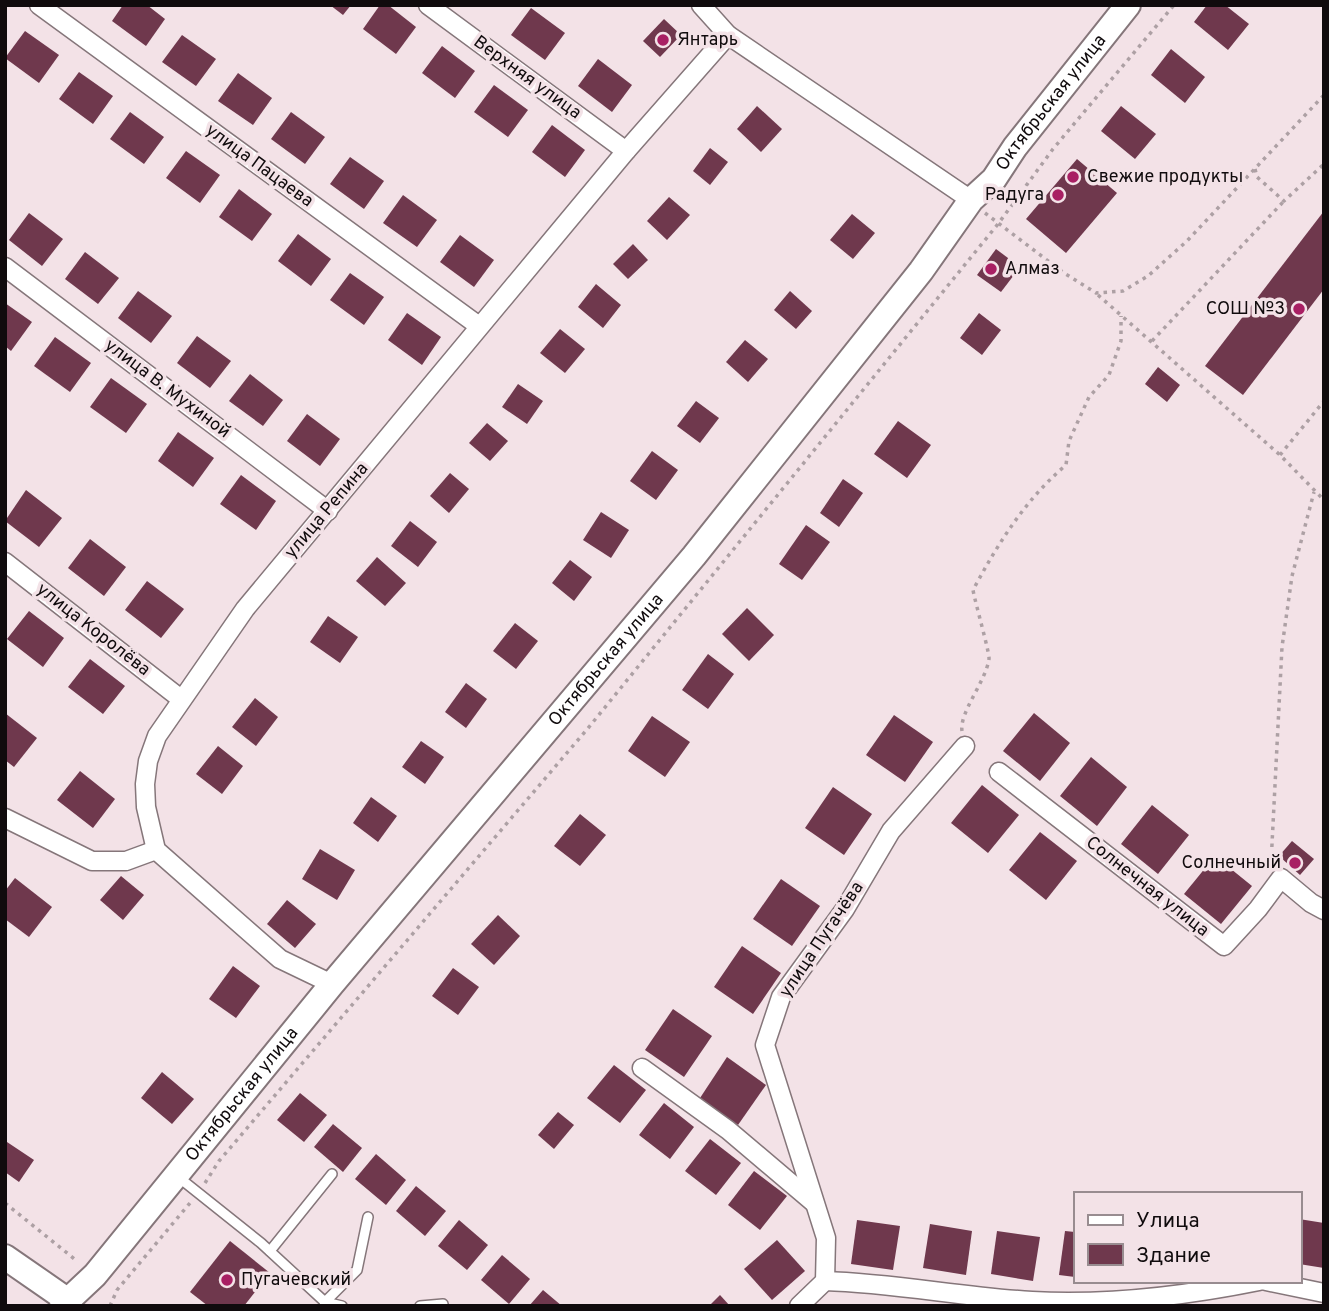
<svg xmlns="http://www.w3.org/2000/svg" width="1329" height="1311" viewBox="0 0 1329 1311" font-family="Overpass,sans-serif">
	<rect width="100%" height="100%" fill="#f3e2e7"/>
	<g fill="#6f384d">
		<path d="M123 5H147L165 19 146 46 112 21Z"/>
		<path d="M330 5H351L343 15Z"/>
		<path d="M380 5H388L416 27 396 54 363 29Z"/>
		<path d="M1207 5H1225L1249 24 1228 50 1194 22Z"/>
		<path d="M531 8 565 33 545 60 511 35Z"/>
		<path d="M664 19 681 35 660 57 643 41Z"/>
		<path d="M25 31 59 55 39 83 5 58Z"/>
		<path d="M182 35 216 59 196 86 162 62Z"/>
		<path d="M442 46 475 71 455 98 422 73Z"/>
		<path d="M1171 49 1205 77 1185 103 1151 75Z"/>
		<path d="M598 59 632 85 612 112 578 86Z"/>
		<path d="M79 72 113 96 93 124 59 99Z"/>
		<path d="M238 73 272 98 253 125 218 101Z"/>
		<path d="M494 85 528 110 508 137 474 112Z"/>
		<path d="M757 106 782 129 761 152 737 129Z"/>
		<path d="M1121 106 1156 134 1135 159 1101 131Z"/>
		<path d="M130 112 164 137 144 164 110 139Z"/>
		<path d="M291 112 325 137 305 164 271 139Z"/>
		<path d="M552 125 585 150 565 177 532 152Z"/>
		<path d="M710 148 728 162 710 185 693 171Z"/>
		<path d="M186 151 220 175 200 203 166 178Z"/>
		<path d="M350 157 384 181 364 209 330 184Z"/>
		<path d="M1077 159 1117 193 1066 253 1026 219Z"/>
		<path d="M239 189 272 214 252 241 219 217Z"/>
		<path d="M403 195 437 220 417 247 383 223Z"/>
		<path d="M669 197 690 215 667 240 647 221Z"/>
		<path d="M1324 211V289L1243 395 1205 366Z"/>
		<path d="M29 213 63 239 42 266 9 240Z"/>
		<path d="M852 214 875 233 853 259 830 240Z"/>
		<path d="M298 234 331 259 311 286 278 261Z"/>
		<path d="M460 235 494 260 474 287 440 262Z"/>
		<path d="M633 244 648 260 628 279 613 264Z"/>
		<path d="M996 249 1020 267 1001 292 977 275Z"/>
		<path d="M85 252 119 278 98 304 65 279Z"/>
		<path d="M350 273 384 297 364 325 330 300Z"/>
		<path d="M596 284 621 305 603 328 578 307Z"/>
		<path d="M138 291 172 316 151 343 118 318Z"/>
		<path d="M790 291 812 311 796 329 774 310Z"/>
		<path d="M5 303 32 322 11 351 5 346Z"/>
		<path d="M407 313 441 337 422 365 388 340Z"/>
		<path d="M979 313 1001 330 982 355 960 338Z"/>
		<path d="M560 329 585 349 565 373 540 353Z"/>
		<path d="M197 336 231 361 210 388 177 363Z"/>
		<path d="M55 337 91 363 70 392 34 366Z"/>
		<path d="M745 340 768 359 748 382 726 362Z"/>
		<path d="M1158 367 1180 385 1167 402 1145 384Z"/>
		<path d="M250 374 283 400 263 426 229 401Z"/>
		<path d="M111 378 147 404 126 433 90 407Z"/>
		<path d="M518 384 543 401 527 424 502 407Z"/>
		<path d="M696 401 719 418 700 443 677 426Z"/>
		<path d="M307 414 340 439 320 466 287 441Z"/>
		<path d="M898 421 931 445 907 478 874 454Z"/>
		<path d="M487 423 508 441 490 461 469 443Z"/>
		<path d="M178 432 214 458 193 487 158 461Z"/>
		<path d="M652 451 678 470 656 500 630 481Z"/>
		<path d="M450 473 469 489 449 513 430 496Z"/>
		<path d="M241 475 276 501 256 530 220 504Z"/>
		<path d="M843 479 863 493 839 527 820 513Z"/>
		<path d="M26 490 62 518 39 547 5 521Z"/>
		<path d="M601 512 629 530 611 558 583 540Z"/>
		<path d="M410 521 437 542 418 567 391 546Z"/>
		<path d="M806 525 830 542 802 580 779 564Z"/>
		<path d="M90 539 126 567 104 596 68 568Z"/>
		<path d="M377 557 406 583 385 606 356 581Z"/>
		<path d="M570 560 592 577 574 601 552 583Z"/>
		<path d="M147 581 184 609 161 638 125 610Z"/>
		<path d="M747 608 774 635 749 661 722 634Z"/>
		<path d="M29 611 64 638 43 667 7 639Z"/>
		<path d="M328 616 358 637 340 663 310 642Z"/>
		<path d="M515 623 538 641 516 669 493 651Z"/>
		<path d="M708 654 734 674 708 709 682 690Z"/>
		<path d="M90 659 125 686 103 714 68 687Z"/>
		<path d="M466 683 487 699 466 728 445 712Z"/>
		<path d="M255 698 278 717 256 746 232 727Z"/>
		<path d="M5 713 37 738 14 767 5 760Z"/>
		<path d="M1034 713 1070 743 1040 781 1003 751Z"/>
		<path d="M894 715 933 742 905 782 866 755Z"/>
		<path d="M652 716 690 742 665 777 628 751Z"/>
		<path d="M421 741 444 757 425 784 402 767Z"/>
		<path d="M218 746 243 766 222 794 196 774Z"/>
		<path d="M1091 757 1127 787 1097 826 1060 796Z"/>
		<path d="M80 771 115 799 93 828 57 800Z"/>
		<path d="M982 785 1019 815 988 853 951 823Z"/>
		<path d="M833 787 872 814 844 855 805 828Z"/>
		<path d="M371 797 397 816 378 842 353 823Z"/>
		<path d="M1152 805 1189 835 1158 874 1121 844Z"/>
		<path d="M580 814 606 835 580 866 554 846Z"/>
		<path d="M1040 832 1077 861 1046 900 1009 870Z"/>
		<path d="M1292 841 1314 859 1300 875 1279 856Z"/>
		<path d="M320 849 355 870 337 900 302 879Z"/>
		<path d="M1215 856 1252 886 1221 924 1184 894Z"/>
		<path d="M121 876 144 895 123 920 100 900Z"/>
		<path d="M15 878 52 907 29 937 5 919V891Z"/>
		<path d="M781 879 820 906 792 946 753 919Z"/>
		<path d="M287 900 316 924 295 948 267 924Z"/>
		<path d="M498 915 520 936 494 965 471 944Z"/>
		<path d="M742 946 781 973 753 1014 714 987Z"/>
		<path d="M233 966 260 986 236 1018 209 999Z"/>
		<path d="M453 968 479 987 458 1015 432 996Z"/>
		<path d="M673 1009 712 1036 684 1077 645 1050Z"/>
		<path d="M727 1057 766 1085 738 1125 700 1098Z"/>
		<path d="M614 1065 646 1090 620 1123 587 1098Z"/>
		<path d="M162 1072 194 1099 172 1124 141 1098Z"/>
		<path d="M300 1093 327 1115 304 1142 277 1120Z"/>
		<path d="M664 1103 694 1127 670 1159 639 1135Z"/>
		<path d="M558 1112 574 1125 554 1149 538 1135Z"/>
		<path d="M333 1124 362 1148 343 1172 314 1147Z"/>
		<path d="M710 1139 741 1163 716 1195 685 1171Z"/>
		<path d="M7 1142 34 1160 19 1182 5 1172Z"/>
		<path d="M376 1154 406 1180 386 1205 355 1179Z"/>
		<path d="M754 1171 787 1196 760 1230 728 1205Z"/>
		<path d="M416 1186 446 1211 425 1236 396 1211Z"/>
		<path d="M1299 1219 1324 1223V1268L1299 1264Z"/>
		<path d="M459 1220 488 1245 467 1270 438 1246Z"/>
		<path d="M857 1220 900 1226 893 1270 851 1264Z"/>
		<path d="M930 1224 972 1231 966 1275 923 1268Z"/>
		<path d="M997 1231 1040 1237 1033 1281 991 1274Z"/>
		<path d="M1065 1231 1075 1232V1277L1059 1275Z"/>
		<path d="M777 1240 805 1271 772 1300 744 1269Z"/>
		<path d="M230 1241 270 1273 244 1306H208L190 1292Z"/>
		<path d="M502 1255 530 1279 509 1304 481 1280Z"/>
		<path d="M543 1290 562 1306H529Z"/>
		<path d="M720 1295 730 1306H709Z"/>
	</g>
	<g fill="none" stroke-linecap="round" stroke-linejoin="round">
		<g stroke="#85767a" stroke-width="12">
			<g id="service">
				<path d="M177 1176 261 1243 325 1302 324 1306"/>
				<path d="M270 1251 332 1174"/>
				<path d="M342 1306 325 1302 357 1270 368 1217"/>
				<path d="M420 1306 443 1304"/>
			</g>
		</g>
		<g stroke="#85767a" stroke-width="21">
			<g id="minor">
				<path d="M39 5 479 326"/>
				<path d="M428 5 626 151"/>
				<path d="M701 5 728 35 971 200"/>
				<path d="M5 267 328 511"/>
				<path d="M5 562 181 699"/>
				<path d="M999 772 1224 946 1258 909 1281 878 1311 903 1324 910"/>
				<path d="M5 818 92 861H126L156 850"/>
				<path d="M332 984 280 959 156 850 146 807 145 784 148 761 157 736 245 609 626 151 728 35"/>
				<path d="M642 1068 728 1130 813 1202"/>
				<path d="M825 1281C894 1283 962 1297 1032 1301 1108 1305 1185 1296 1259 1281"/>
				<path d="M1266 1281 1324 1293"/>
				<path d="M799 1306 825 1281 826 1238 765 1045 781 997 845 909 891 831 965 746"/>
			</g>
		</g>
		<g stroke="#85767a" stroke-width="28">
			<g id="secondary">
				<path d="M5 1257 67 1300"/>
				<path id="s1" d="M62 1306 95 1275 332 984 694 556 921 271 971 200 994 179 1015 147 1128 5"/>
			</g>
		</g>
		<g stroke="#ada0a4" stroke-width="3.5" stroke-dasharray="3.5 5" stroke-linecap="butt">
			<path d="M1255 169 1257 177 1284 201 1324 164"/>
			<path d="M985 213 1064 273 1096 293 1123 291 1148 276 1187 241 1324 95"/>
			<path d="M1098 295 1280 455 1324 500"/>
			<path d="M1152 341 1284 201"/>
			<path d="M1280 455 1324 401"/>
			<path d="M962 731C959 713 986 681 989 659 990 654 975 602 973 590 999 542 1025 500 1066 465L1069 441 1089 397 1109 375 1121 341V316"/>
			<path d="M1271 864 1282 647 1292 576 1314 492"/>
			<path d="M205 1183 219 1161 589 727 998 224 1053 149 1174 5"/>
			<path d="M5 1203 77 1261"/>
			<path d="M110 1306 117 1290 190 1203"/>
		</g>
		<use href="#service" stroke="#fff" stroke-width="9"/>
		<use href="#minor" stroke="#fff" stroke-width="18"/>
		<use href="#secondary" stroke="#fff" stroke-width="24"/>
	</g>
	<g fill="#a81f63" stroke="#f3e2e7" stroke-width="2.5">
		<circle cx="663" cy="40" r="7"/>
		<circle cx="1073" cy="177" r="7"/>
		<circle cx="1058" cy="195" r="7"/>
		<circle cx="991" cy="269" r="7"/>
		<circle cx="1299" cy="309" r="7"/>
		<circle cx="1295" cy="863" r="7"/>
		<circle cx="227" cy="1280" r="7"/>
	</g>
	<g text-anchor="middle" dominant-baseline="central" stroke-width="7" stroke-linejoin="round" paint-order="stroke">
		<g font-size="18" fill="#100b0d" stroke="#f3e2e7" text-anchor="start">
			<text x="677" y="40">Янтарь</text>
			<text x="1087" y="177">Свежие продукты</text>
			<text x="1044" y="195" text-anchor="end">Радуга</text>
			<text x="1005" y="269">Алмаз</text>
			<text x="1285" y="309" text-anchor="end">СОШ №3</text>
			<text x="1281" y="863" text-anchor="end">Солнечный</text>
			<text x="241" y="1280">Пугачевский</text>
		</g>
		<g font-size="18" fill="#100b0d" stroke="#f3e2e7">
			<text transform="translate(527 78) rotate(36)">Верхняя улица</text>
			<text stroke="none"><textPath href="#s1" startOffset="1559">Октябрьская улица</textPath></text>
			<text transform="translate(259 166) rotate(36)">улица Пацаева</text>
			<text transform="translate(167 389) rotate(37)">улица В. Мухиной</text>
			<text transform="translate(327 511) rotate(-50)">улица Репина</text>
			<text transform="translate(93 630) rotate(38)">улица Королёва</text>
			<text stroke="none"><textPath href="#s1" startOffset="845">Октябрьская улица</textPath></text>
			<text transform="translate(1147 887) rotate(38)">Солнечная улица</text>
			<text transform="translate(822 940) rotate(-56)">улица Пугачёва</text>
			<text stroke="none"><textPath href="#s1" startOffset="278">Октябрьская улица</textPath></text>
		</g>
	</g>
	<rect width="1329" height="1311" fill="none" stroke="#100b0d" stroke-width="14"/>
	<rect x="1074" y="1192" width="228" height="91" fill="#f3e2e7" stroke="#988c90" stroke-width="2"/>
	<rect x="1088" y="1215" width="35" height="10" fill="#ffffff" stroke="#988c90" stroke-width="2"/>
	<text x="1136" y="1227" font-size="21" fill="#100b0d">Улица</text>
	<rect x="1088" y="1244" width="35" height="21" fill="#6f384d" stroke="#988c90" stroke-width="2"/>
	<text x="1136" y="1262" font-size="21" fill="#100b0d">Здание</text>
</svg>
